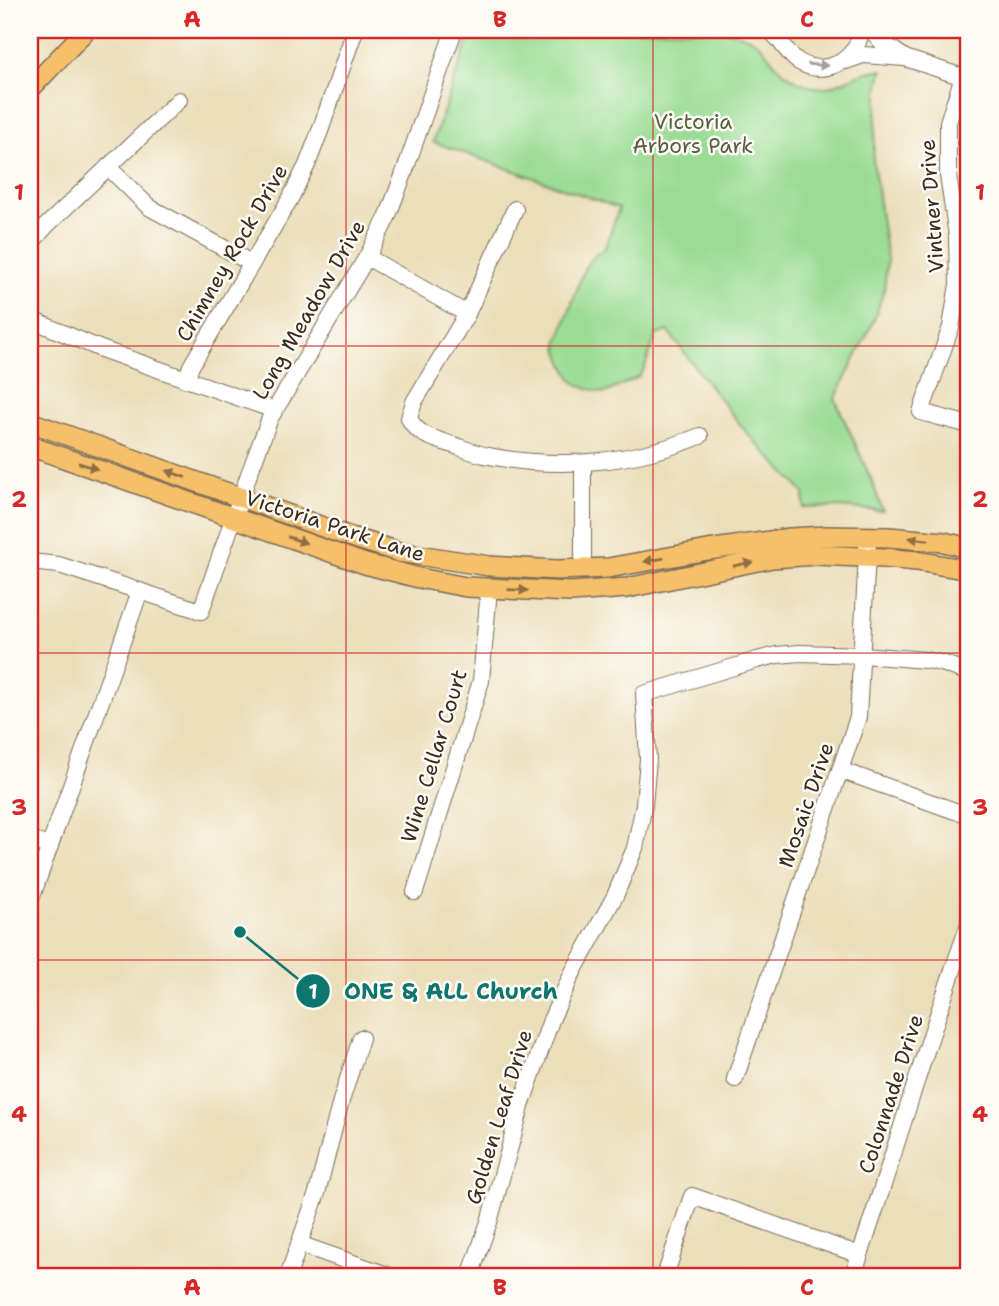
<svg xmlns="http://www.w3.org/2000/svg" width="999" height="1306" viewBox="0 0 999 1306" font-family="'Shantell Sans',sans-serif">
	<rect width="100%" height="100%" fill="#fdfcf7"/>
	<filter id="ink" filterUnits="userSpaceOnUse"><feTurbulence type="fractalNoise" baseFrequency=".0143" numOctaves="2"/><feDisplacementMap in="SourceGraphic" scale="14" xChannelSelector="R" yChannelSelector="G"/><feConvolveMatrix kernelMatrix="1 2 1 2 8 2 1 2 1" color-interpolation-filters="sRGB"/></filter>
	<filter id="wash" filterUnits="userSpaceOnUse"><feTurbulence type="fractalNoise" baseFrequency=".00686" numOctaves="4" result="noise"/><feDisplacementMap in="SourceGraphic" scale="28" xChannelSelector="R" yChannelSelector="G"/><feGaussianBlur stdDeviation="1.57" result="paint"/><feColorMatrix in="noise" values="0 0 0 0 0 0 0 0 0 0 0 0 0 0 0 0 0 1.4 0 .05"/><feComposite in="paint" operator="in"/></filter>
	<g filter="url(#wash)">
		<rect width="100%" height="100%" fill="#ebdeba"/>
		<path fill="#9adc93" stroke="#6a8358" stroke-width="2" d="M475 30H726C736 33 747 35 756 42 765 48 770 58 777 66 787 76 802 85 815 87 837 91 857 69 883 70L879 82 873 160 887 260 884 290 874 320 835 399 871 479 883 511 840 507 804 508V493L747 433 705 380 668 331 656 335 644 369 639 377 605 393C596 391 584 388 577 384 569 378 557 351 558 342L585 267 595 255 605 248 619 208 433 142 467 44 470 42Z"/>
	</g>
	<g filter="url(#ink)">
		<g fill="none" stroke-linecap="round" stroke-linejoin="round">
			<g stroke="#796955" stroke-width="18">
				<g id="minor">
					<path d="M769 30C780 38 785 50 795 59 821 80 858 61 861 30"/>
					<path d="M905 58 969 79"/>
					<path d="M846 61 863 55 905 58 882 42 871 30"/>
					<path d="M963 77 948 122V175L957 236 958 284 951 327 921 412 969 425"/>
					<path d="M108 167 149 207 251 263"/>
					<path d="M515 209 467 314 414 402 409 418C417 436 436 439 453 445 465 449 477 454 489 456 559 470 634 463 700 436"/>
					<path d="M30 244 47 225 179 100"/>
					<path d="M367 257 467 314"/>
					<path d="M30 319 101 349 274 410"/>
					<path d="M186 379 191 366 290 199 307 165 320 131 355 30"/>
					<path d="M30 562 59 565 201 611 249 474 270 418 367 257 387 218 403 176 454 30"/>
					<path d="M583 569V463"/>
					<path d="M840 770 955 811 969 813"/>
					<path d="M30 840 50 846"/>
					<path d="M415 892 481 681 489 589"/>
					<path d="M30 902 140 591"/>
					<path d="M735 1079 858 717 868 536"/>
					<path d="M299 1244 390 1276"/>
					<path d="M288 1276 317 1193 341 1101 361 1038"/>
					<path d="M470 1276 489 1222 522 1103 551 1020 573 972 615 896 635 848 644 805 648 759 644 694 757 660 777 655 800 653 862 655 926 660 945 664 969 673"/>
					<path d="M665 1276 692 1196 860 1255"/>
					<path d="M853 1276C893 1159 927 1041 969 924"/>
				</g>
			</g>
			<g stroke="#796955" stroke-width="22">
				<g id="major">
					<path d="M30 89 86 30"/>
					<path d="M30 422 348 536 399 552 489 566 557 570 608 568 708 550 790 538 826 536 889 537 944 542 969 548"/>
					<path d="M30 446 365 564 419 578 466 587 571 592 627 588 772 558 816 555 884 558 917 561 969 570"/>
					<path d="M968 1276 969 1272"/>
				</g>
			</g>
			<use href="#minor" stroke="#fff" stroke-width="16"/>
			<use href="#major" stroke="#f6c06b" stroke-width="19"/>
		</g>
		<defs><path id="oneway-solid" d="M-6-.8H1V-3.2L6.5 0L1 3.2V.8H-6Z" transform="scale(1.75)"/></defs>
		<use fill="#a79f9a" href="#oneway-solid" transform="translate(818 65) rotate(4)"/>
		<g fill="#8f6e41">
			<use href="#oneway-solid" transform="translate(88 466) rotate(19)"/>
			<use href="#oneway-solid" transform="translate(176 474) rotate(-160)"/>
			<use href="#oneway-solid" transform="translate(919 539) rotate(-174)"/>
			<use href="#oneway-solid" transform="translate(297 540) rotate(19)"/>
			<use href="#oneway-solid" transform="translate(654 560) rotate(170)"/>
			<use href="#oneway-solid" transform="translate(743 564) rotate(-11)"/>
			<use href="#oneway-solid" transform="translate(518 590) rotate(2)"/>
		</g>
	</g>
	<path fill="none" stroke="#d62828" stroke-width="2" stroke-opacity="0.55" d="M346 30V1276M653 30V1276M30 346H969M30 653H969M30 960H969"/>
	<g text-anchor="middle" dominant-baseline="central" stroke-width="5" stroke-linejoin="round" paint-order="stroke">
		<g font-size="21" fill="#585f41" stroke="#fdfcf7">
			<text x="693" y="122">Victoria<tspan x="693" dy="24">Arbors Park</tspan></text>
		</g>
		<g font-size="21" fill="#3b2a1e" stroke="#fdfcf7">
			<text transform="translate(932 206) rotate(-94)">Vintner Drive</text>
			<text transform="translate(232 253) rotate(-60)">Chimney Rock Drive</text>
			<text transform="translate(309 310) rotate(-60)">Long Meadow Drive</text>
			<text transform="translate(335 526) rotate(18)">Victoria Park Lane</text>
			<text transform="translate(434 756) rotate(-73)">Wine Cellar Court</text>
			<text transform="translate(806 805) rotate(-71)">Mosaic Drive</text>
			<text transform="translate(891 1094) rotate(-72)">Colonnade Drive</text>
			<text transform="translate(499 1117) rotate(-73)">Golden Leaf Drive</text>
		</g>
	</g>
	<path fill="none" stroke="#0f766e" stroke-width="2.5" d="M240 932L313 991"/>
	<g fill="#0f766e" stroke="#fdfcf7" stroke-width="2.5">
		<circle cx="240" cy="932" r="7"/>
		<circle cx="313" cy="991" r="18"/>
	</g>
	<g font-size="21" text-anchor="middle" font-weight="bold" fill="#fff">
		<text x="313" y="999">1</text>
	</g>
	<g font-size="23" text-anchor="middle" font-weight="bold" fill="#0f766e" stroke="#fdfcf7" stroke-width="5" stroke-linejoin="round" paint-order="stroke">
		<text x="451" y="999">ONE &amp; ALL Church</text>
	</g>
	<rect width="999" height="1306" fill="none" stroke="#fdfcf7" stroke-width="77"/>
	<rect x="38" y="38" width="922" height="1230" fill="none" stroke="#d62828" stroke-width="2.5"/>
	<g font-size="23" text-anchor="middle" font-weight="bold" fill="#d62828">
		<text x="192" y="27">A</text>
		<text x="500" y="27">B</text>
		<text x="807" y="27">C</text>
		<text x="19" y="200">1</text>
		<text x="980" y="200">1</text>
		<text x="19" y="507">2</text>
		<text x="980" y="507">2</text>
		<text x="19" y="815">3</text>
		<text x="980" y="815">3</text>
		<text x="19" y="1122">4</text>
		<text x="980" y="1122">4</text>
		<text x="192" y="1295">A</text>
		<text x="500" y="1295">B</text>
		<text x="807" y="1295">C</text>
	</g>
</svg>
